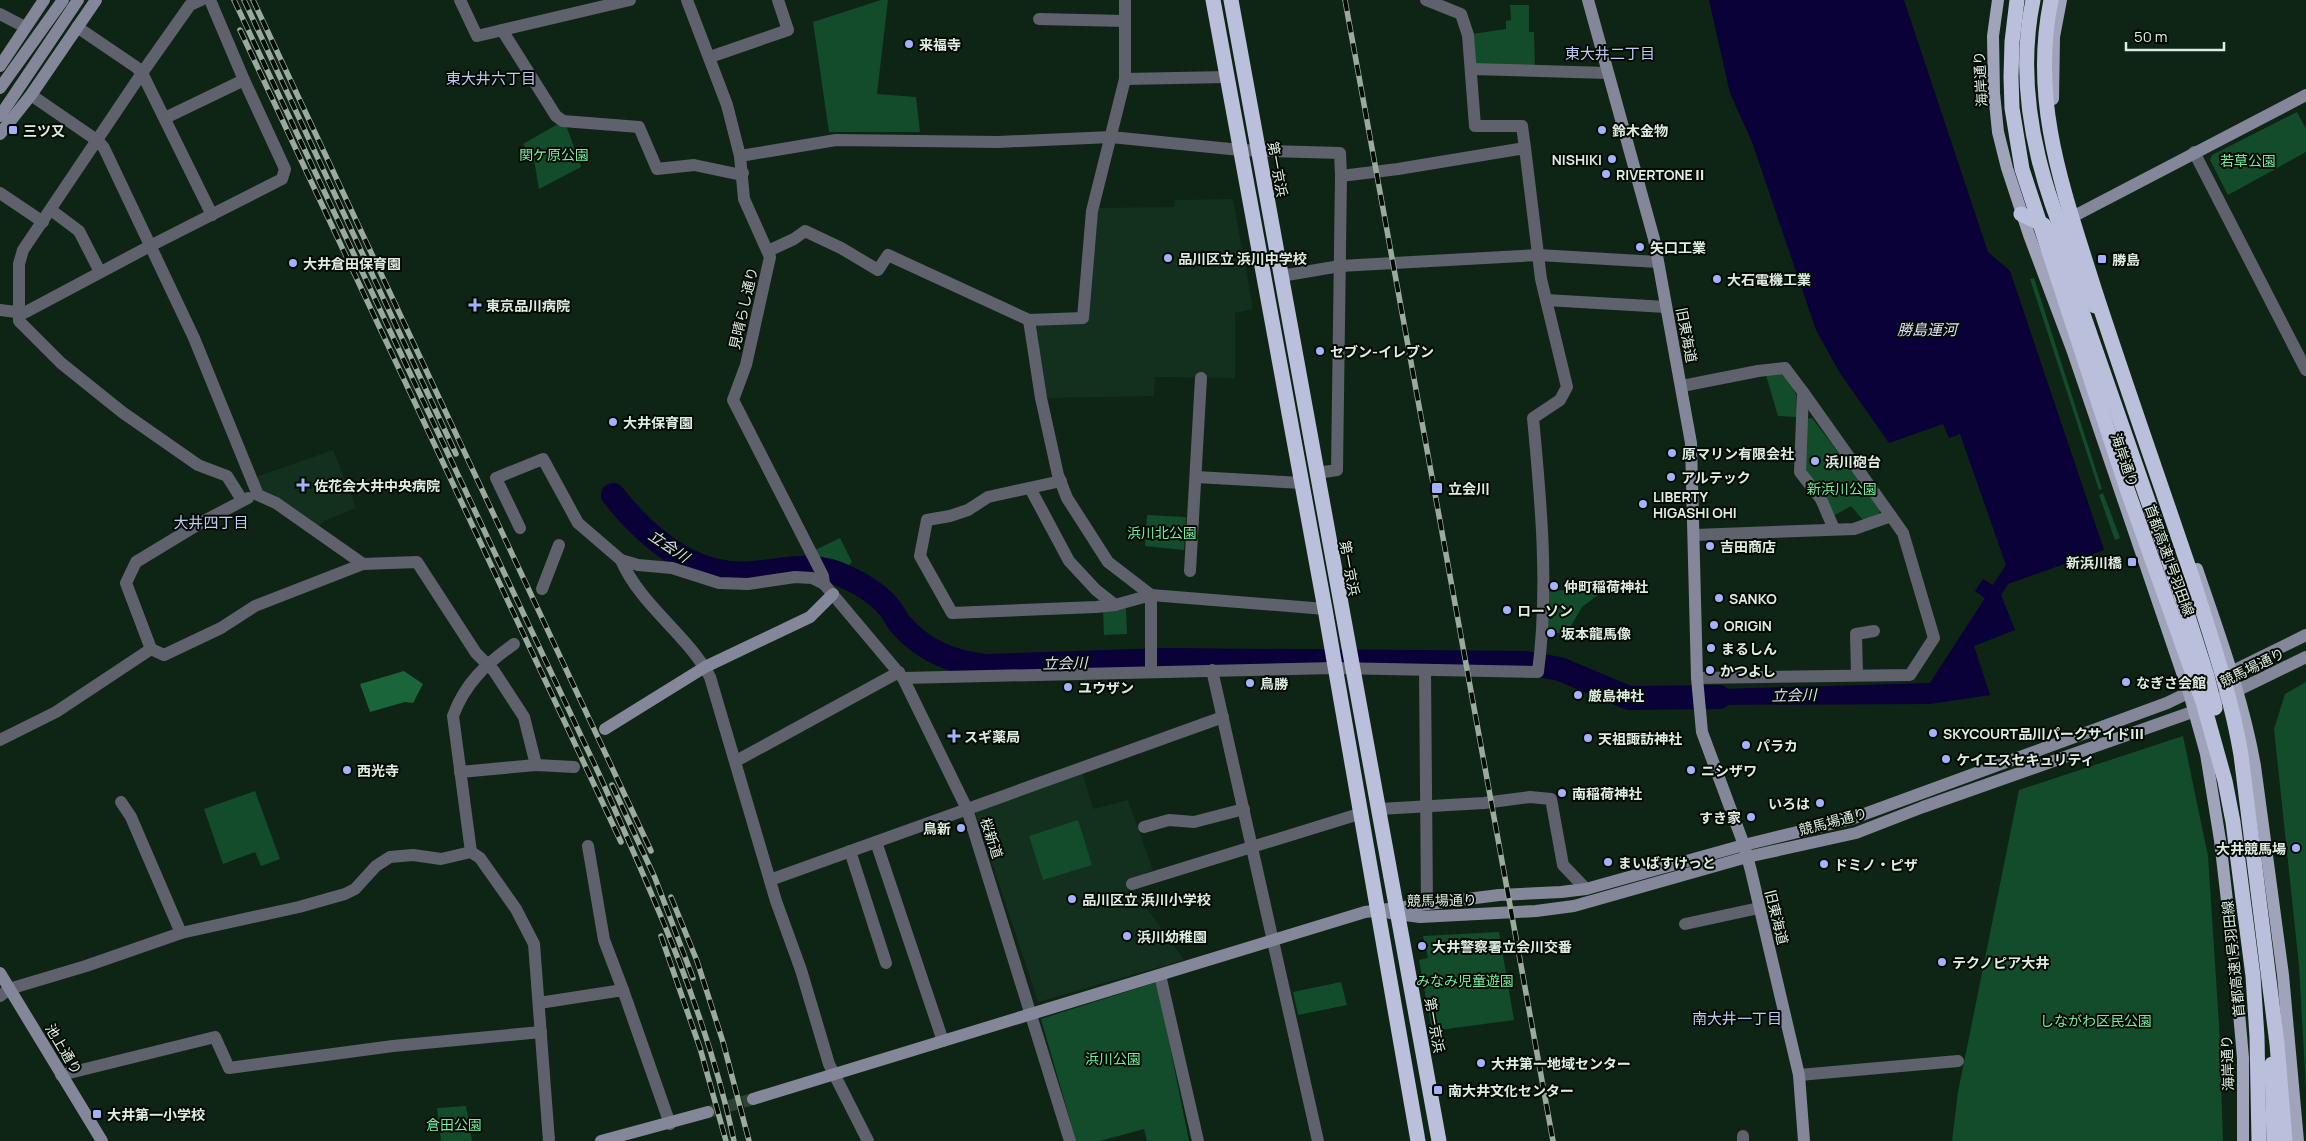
<svg xmlns="http://www.w3.org/2000/svg" width="2306" height="1141" viewBox="0 0 2306 1141" font-family="Manrope,'Noto Sans JP',sans-serif">
	<rect width="100%" height="100%" fill="#0e2415"/>
	<g fill="#13301e">
		<path d="M1233 199 1253 309 1235 313V378L1155 377 1154 396 1047 398 1036 324 1088 323 1096 208 1174 207 1175 200Z"/>
		<path d="M333 450 356 508 324 521 317 528 263 493 256 477Z"/>
		<path d="M1082 772 1093 809 1128 800 1153 870 1127 881 1184 960 1038 1002 975 811Z"/>
	</g>
	<g fill="#134c2b">
		<path d="M881 0H888L877 94 916 97 920 132H829L813 22Z"/>
		<path d="M1510 5H1529V32H1534L1535 69 1476 66 1472 34 1506 29V21L1511 20Z"/>
		<path d="M2297 112 2306 129V152L2228 195 2210 160 2212 155Z"/>
		<path d="M558 124 566 125 581 167 539 189 534 160 523 144Z"/>
		<path d="M2034 278 2102 489 2099 490 2030 279Z"/>
		<path d="M1785 374 1796 394 1797 417 1778 416 1766 375Z"/>
		<path d="M1812 418 1881 508 1878 516 1864 521 1851 506 1835 515 1806 470 1805 419Z"/>
		<path d="M2103 493 2120 538 2115 540 2099 495Z"/>
		<path d="M1147 515 1186 517 1184 550 1145 546Z"/>
		<path d="M840 538 852 562 848 566 821 561 815 550Z"/>
		<path d="M1598 586 1602 592 1582 607 1567 633H1546L1547 592Z"/>
		<path d="M1126 608 1127 634 1104 635 1103 609Z"/>
		<path d="M2306 682V1088L2299 966 2274 729 2285 694Z"/>
		<path d="M2183 736 2208 856 2219 1024 2223 1141H1952L1958 1092 2019 790Z"/>
		<path d="M255 791 280 859 261 866 255 852 223 864 204 809Z"/>
		<path d="M1078 820 1092 865 1043 880 1029 836Z"/>
		<path d="M1499 932 1514 1020 1432 1031 1419 960 1428 958 1423 936Z"/>
		<path d="M1157 982 1189 1141H1147L1144 1129 1100 1141H1076L1041 1019Z"/>
		<path d="M1341 982 1347 1005 1298 1015 1293 992Z"/>
		<path d="M466 1106 472 1141H441L437 1108Z"/>
	</g>
	<path fill="#1b653a" d="M404 671 423 684 413 703 405 702 370 712 360 684Z"/>
	<path fill="#090138" d="M1709 0H1904L1988 252 2010 271 2104 550 2008 584 2001 595 2015 630 1974 646 1990 695 1930 704 1687 705V690L1930 683 1985 598 1975 591 1983 579 1993 585 2006 565 1960 434 1949 438 1943 424 1889 443 1840 373 1816 330 1752 142 1730 93Z"/>
	<g fill="none" stroke-linecap="round" stroke-linejoin="round">
		<path stroke="#090138" stroke-width="24" d="M613 495C647 538 695 579 753 573 787 570 813 561 846 577 864 585 880 595 892 611 895 616 898 622 902 626 924 651 955 663 986 666L1165 660 1526 663 1560 669 1629 698 1719 697"/>
		<path stroke="#2d4234" stroke-width="12" stroke-dasharray="12 6" stroke-linecap="butt" d="M708 1112 753 1099"/>
		<g stroke="#5f616c" stroke-width="12">
			<path d="M201 0 190 5 142 73 23 250 19 264V321L61 363 122 412 198 465 227 476 242 500"/>
			<path d="M460 0 477 36 630 0"/>
			<path d="M687 0 727 105 740 156 744 199 770 257 746 365 733 400 823 576 824 584 903 678 967 809 1070 1141"/>
			<path d="M1426 0 1461 14 1468 35 1475 126H1522L1525 148"/>
			<path d="M0 14 25 27"/>
			<path d="M1039 19 1125 21"/>
			<path d="M77 27 136 67 142 73 212 215"/>
			<path d="M502 30 556 116 563 121 639 127 657 169 694 165 737 174 743 173"/>
			<path d="M710 57 788 30 778 0"/>
			<path d="M1471 69 1607 73"/>
			<path d="M1125 79 1227 77"/>
			<path d="M31 95 98 141 104 148 194 338 258 495 276 503 363 564"/>
			<path d="M165 118 244 80"/>
			<path d="M2194 152 2306 370"/>
			<path d="M740 156 836 140 998 142 1111 137 1240 150 1340 153 1341 176 1337 470 1317 473"/>
			<path d="M0 193 43 222"/>
			<path d="M51 210 79 231 100 272"/>
			<path d="M768 251 794 239 805 231 841 248 878 270 888 255 1029 320 1083 318 1092 211 1125 79V0"/>
			<path d="M1281 276 1340 266 1538 255 1658 262"/>
			<path d="M1546 300 1666 307"/>
			<path d="M0 310 24 313 150 246 282 179 285 169 244 80 210 0"/>
			<path d="M1029 320 1041 398 1058 475 1067 498 1108 562 1151 595 1325 609"/>
			<path d="M1682 386 1758 371 1785 368 1803 392 1800 472 1821 499 1834 529"/>
			<path d="M1803 392 1891 516"/>
			<path d="M1196 477 1302 483"/>
			<path d="M1061 481 988 497 968 510 950 516 927 520 920 556 952 613 1096 607 1115 605 1151 595V671"/>
			<path d="M1030 488 1069 561 1096 590 1115 605"/>
			<path d="M520 528 496 478 543 459 578 523 621 560 638 565 672 568 719 583 748 584 795 577 812 578 824 584"/>
			<path d="M1695 535 1854 529 1891 516 1903 533 1934 638 1910 675 1697 678"/>
			<path d="M621 560C641 606 687 634 710 677L776 901 801 970 829 1064 868 1141"/>
			<path d="M1190 571 1201 378"/>
			<path d="M542 589 559 545"/>
			<path d="M151 649 126 583 136 562 202 522 248 498"/>
			<path d="M1212 670 1318 1141"/>
			<path d="M1425 671 1427 903"/>
			<path d="M1857 675 1856 634 1874 631"/>
			<path d="M903 678 1334 668 1538 672C1549 588 1541 502 1533 418L1560 400 1567 387 1541 279 1525 148 1398 169 1341 176"/>
			<path d="M0 740 56 712 151 649 164 655 221 628 255 606 363 564 417 562 476 653 494 671 524 717 536 765"/>
			<path d="M736 761 899 672"/>
			<path d="M460 772 536 765 574 767"/>
			<path d="M121 802 131 817 181 933"/>
			<path d="M1379 809 1484 803 1530 797 1551 799 1563 865 1586 889"/>
			<path d="M1144 827 1169 820 1194 822 1244 809"/>
			<path d="M876 842 943 1041"/>
			<path d="M588 846 604 940 623 990"/>
			<path d="M850 851 886 963"/>
			<path d="M471 852 453 716C465 683 486 664 514 644"/>
			<path d="M770 880 1223 717"/>
			<path d="M1132 884 1359 814"/>
			<path d="M1685 924 1759 908"/>
			<path d="M1160 975 1198 1141"/>
			<path d="M0 996 9 989 86 966 181 933 299 907 345 894 355 889 376 866 390 857 413 855 441 859 471 852 480 858 516 909 534 944 549 1141"/>
			<path d="M539 1003 623 990 670 1124"/>
			<path d="M61 1075 215 1037 229 1068 393 1046 541 1032"/>
			<path d="M1799 1075 1958 1061"/>
			<path d="M1743 1141V1136"/>
		</g>
		<g stroke="#838799" stroke-width="12">
			<path d="M1588 0 1654 239 1691 443 1697 678 1702 732 1744 845 1751 871 1799 1075 1804 1141"/>
			<path d="M0 66 44 0"/>
			<path d="M0 88 63 0"/>
			<path d="M0 116 78 0"/>
			<path d="M0 134 31 95 96 0"/>
			<path d="M2078 214 2306 95"/>
			<path d="M2223 676 2306 635"/>
			<path d="M605 729 705 667 810 617 833 594"/>
			<path d="M1390 913 1420 917 1536 911 1574 906 1747 857 1856 833 1923 807 2195 711 2306 657"/>
			<path d="M0 973 102 1141"/>
			<path d="M753 1099 1365 912 1499 895 1561 892 1586 889 1744 845 1851 819 2167 703 2198 688"/>
			<path d="M601 1141 708 1112"/>
		</g>
		<g stroke="#a0a4bb" stroke-width="12">
			<path d="M1998 0 1993 36 1994 93 1998 132 2007 168 2029 235 2073 352 2189 693 2206 754 2220 840 2236 979 2243 1058V1141"/>
			<path d="M2053 99 2054 37 2061 0"/>
			<path d="M2197 569C2219 634 2243 698 2255 766L2283 975 2298 1141"/>
		</g>
		<g stroke="#babfdb" stroke-width="15">
			<path d="M1213 0 1325 609 1418 1141"/>
			<path d="M1231 0 1439 1141"/>
			<path d="M2033 0C2011 107 2049 212 2095 306"/>
			<path d="M2021 214 2044 225 2077 297"/>
			<path d="M2272 1064 2274 1141"/>
		</g>
		<g stroke="#9aab9e" stroke-width="5.5">
			<g id="rail">
				<path d="M234 0 599 774C652 893 707 1013 734 1141"/>
				<path d="M244 0 456 454"/>
				<path d="M253 0 651 851"/>
				<path d="M1345 0 1553 1141"/>
				<path d="M240 30 621 842"/>
				<path d="M612 785 655 878 693 978"/>
				<path d="M671 897 697 961 723 1042 749 1141"/>
				<path d="M661 936 700 1048 726 1141"/>
			</g>
		</g>
		<use href="#rail" stroke="#030b05" stroke-width="4" stroke-dasharray="11" stroke-linecap="butt"/>
		<g stroke="#babfdb" stroke-width="15">
			<path d="M2017 0 2012 42 2011 77 2012 108 2022 169 2127 489 2203 702 2225 781 2233 822 2253 976 2257 1037 2259 1141"/>
			<path d="M2051 0C2030 102 2063 189 2093 285 2125 384 2160 482 2193 580 2211 638 2231 695 2241 755L2277 1044 2285 1141"/>
			<path d="M2077 297 2186 610 2207 676 2215 708"/>
		</g>
	</g>
	<g fill="#a5b1fc" stroke="#030b05" stroke-width="2">
		<circle cx="909" cy="44" r="5"/>
		<rect x="8" y="125" width="10" height="10" rx="2.5"/>
		<circle cx="1602" cy="130" r="5"/>
		<circle cx="1612" cy="159" r="5"/>
		<circle cx="1606" cy="174" r="5"/>
		<circle cx="1640" cy="247" r="5"/>
		<circle cx="1168" cy="258" r="5"/>
		<rect x="2097" y="254" width="10" height="10" rx="2.5"/>
		<circle cx="293" cy="263" r="5"/>
		<circle cx="1717" cy="279" r="5"/>
		<path d="M472.5 297.5h5v5h5v5h-5v5h-5v-5h-5v-5h5z"/>
		<circle cx="1320" cy="351" r="5"/>
		<circle cx="613" cy="422" r="5"/>
		<circle cx="1672" cy="453" r="5"/>
		<circle cx="1815" cy="461" r="5"/>
		<circle cx="1671" cy="477" r="5"/>
		<path d="M300.5 477.5h5v5h5v5h-5v5h-5v-5h-5v-5h5z"/>
		<rect x="1431" y="482" width="12" height="12" rx="2.5"/>
		<circle cx="1643" cy="504" r="5"/>
		<circle cx="1710" cy="546" r="5"/>
		<rect x="2127" y="557" width="10" height="10" rx="2.5"/>
		<circle cx="1554" cy="586" r="5"/>
		<circle cx="1719" cy="598" r="5"/>
		<circle cx="1507" cy="610" r="5"/>
		<circle cx="1714" cy="625" r="5"/>
		<circle cx="1551" cy="633" r="5"/>
		<circle cx="1711" cy="648" r="5"/>
		<circle cx="1710" cy="670" r="5"/>
		<circle cx="2126" cy="682" r="5"/>
		<circle cx="1250" cy="683" r="5"/>
		<circle cx="1068" cy="687" r="5"/>
		<circle cx="1578" cy="695" r="5"/>
		<circle cx="1933" cy="733" r="5"/>
		<path d="M951.5 728.5h5v5h5v5h-5v5h-5v-5h-5v-5h5z"/>
		<circle cx="1588" cy="738" r="5"/>
		<circle cx="1746" cy="745" r="5"/>
		<circle cx="1946" cy="759" r="5"/>
		<circle cx="347" cy="770" r="5"/>
		<circle cx="1691" cy="770" r="5"/>
		<circle cx="1562" cy="793" r="5"/>
		<circle cx="1820" cy="803" r="5"/>
		<circle cx="1751" cy="817" r="5"/>
		<circle cx="961" cy="828" r="5"/>
		<circle cx="2296" cy="848" r="5"/>
		<circle cx="1608" cy="862" r="5"/>
		<circle cx="1824" cy="864" r="5"/>
		<circle cx="1072" cy="899" r="5"/>
		<circle cx="1127" cy="936" r="5"/>
		<circle cx="1422" cy="946" r="5"/>
		<circle cx="1942" cy="962" r="5"/>
		<circle cx="1481" cy="1063" r="5"/>
		<rect x="1433" y="1085" width="10" height="10" rx="2.5"/>
		<rect x="92" y="1109" width="10" height="10" rx="2.5"/>
	</g>
	<g text-anchor="middle" dominant-baseline="central" stroke-width="4" stroke-linejoin="round" paint-order="stroke">
		<g font-size="14" font-weight="bold" fill="#deece1" stroke="#030b05" text-anchor="start">
			<text x="919" y="44">来福寺</text>
			<text x="23" y="130">三ツ又</text>
			<text x="1612" y="130">鈴木金物</text>
			<text x="1602" y="159" text-anchor="end">NISHIKI</text>
			<text x="1616" y="174">RIVERTONEⅡ</text>
			<text x="1650" y="247">矢口工業</text>
			<text x="1178" y="258">品川区立 浜川中学校</text>
			<text x="2112" y="259">勝島</text>
			<text x="303" y="263">大井倉田保育園</text>
			<text x="1727" y="279">大石電機工業</text>
			<text x="486" y="305">東京品川病院</text>
			<text x="1330" y="351">セブン-イレブン</text>
			<text x="623" y="422">大井保育園</text>
			<text x="1682" y="453">原マリン有限会社</text>
			<text x="1825" y="461">浜川砲台</text>
			<text x="1681" y="477">アルテック</text>
			<text x="314" y="485">佐花会大井中央病院</text>
			<text x="1448" y="488">立会川</text>
			<text x="1653" y="496">LIBERTY<tspan x="1653" dy="16">HIGASHI OHI</tspan></text>
			<text x="1720" y="546">吉田商店</text>
			<text x="2122" y="562" text-anchor="end">新浜川橋</text>
			<text x="1564" y="586">仲町稲荷神社</text>
			<text x="1729" y="598">SANKO</text>
			<text x="1517" y="610">ローソン</text>
			<text x="1724" y="625">ORIGIN</text>
			<text x="1561" y="633">坂本龍馬像</text>
			<text x="1721" y="648">まるしん</text>
			<text x="1720" y="670">かつよし</text>
			<text x="2136" y="682">なぎさ会館</text>
			<text x="1260" y="683">鳥勝</text>
			<text x="1078" y="687">ユウザン</text>
			<text x="1588" y="695">厳島神社</text>
			<text x="1943" y="733">SKYCOURT品川パークサイドⅢ</text>
			<text x="964" y="736">スギ薬局</text>
			<text x="1598" y="738">天祖諏訪神社</text>
			<text x="1756" y="745">パラカ</text>
			<text x="1956" y="759">ケイエスセキュリティ</text>
			<text x="357" y="770">西光寺</text>
			<text x="1701" y="770">ニシザワ</text>
			<text x="1572" y="793">南稲荷神社</text>
			<text x="1810" y="803" text-anchor="end">いろは</text>
			<text x="1741" y="817" text-anchor="end">すき家</text>
			<text x="951" y="828" text-anchor="end">鳥新</text>
			<text x="2286" y="848" text-anchor="end">大井競馬場</text>
			<text x="1618" y="862">まいばすけっと</text>
			<text x="1834" y="864">ドミノ・ピザ</text>
			<text x="1082" y="899">品川区立 浜川小学校</text>
			<text x="1137" y="936">浜川幼稚園</text>
			<text x="1432" y="946">大井警察署立会川交番</text>
			<text x="1952" y="962">テクノピア大井</text>
			<text x="1491" y="1063">大井第一地域センター</text>
			<text x="1448" y="1090">南大井文化センター</text>
			<text x="107" y="1114">大井第一小学校</text>
		</g>
		<g font-size="14" fill="#deece1" stroke="#030b05">
			<text transform="translate(1980 79) rotate(-93)">海岸通り</text>
			<text transform="translate(1278 169) rotate(80)">第一京浜</text>
			<text transform="translate(743 308) rotate(-77)">見晴らし通り</text>
			<text transform="translate(1687 335) rotate(79)">旧東海道</text>
			<text transform="translate(2125 460) rotate(71)">海岸通り</text>
			<text transform="translate(2170 560) rotate(70)">首都高速1号羽田線</text>
			<text transform="translate(1350 568) rotate(80)">第一京浜</text>
			<text transform="translate(2252 667) rotate(-26)">競馬場通り</text>
			<text transform="translate(1833 821) rotate(-15)">競馬場通り</text>
			<text transform="translate(992 838) rotate(72)">桜新道</text>
			<text transform="translate(1442 900) rotate(-1)">競馬場通り</text>
			<text transform="translate(1777 917) rotate(76)">旧東海道</text>
			<text transform="translate(2233 959) rotate(-96)">首都高速1号羽田線</text>
			<text transform="translate(1435 1025) rotate(80)">第一京浜</text>
			<text transform="translate(64 1049) rotate(59)">池上通り</text>
			<text transform="translate(2227 1063) rotate(-92)">海岸通り</text>
		</g>
		<g font-size="14" fill="#73ec9f" stroke="#030b05">
			<text x="554" y="154">関ケ原公園</text>
			<text x="2248" y="160">若草公園</text>
			<text x="1842" y="488">新浜川公園</text>
			<text x="1162" y="532">浜川北公園</text>
			<text x="1465" y="980">みなみ児童遊園</text>
			<text x="2096" y="1020">しながわ区民公園</text>
			<text x="1113" y="1058">浜川公園</text>
			<text x="454" y="1124">倉田公園</text>
		</g>
		<g font-size="15" fill="#c1c9f3" stroke="#030b05">
			<text x="1610" y="53">東大井二丁目</text>
			<text x="491" y="78">東大井六丁目</text>
			<text x="211" y="522">大井四丁目</text>
			<text x="1737" y="1018">南大井一丁目</text>
		</g>
		<g font-size="15" font-style="italic" fill="#dbe0f6" stroke="#030b05">
			<text x="1927" y="329">勝島運河</text>
			<text transform="translate(669 546) rotate(34)">立会川</text>
			<text transform="translate(1065 663) rotate(-1)">立会川</text>
			<text transform="translate(1794 695) rotate(-1)">立会川</text>
		</g>
	</g>
	<path d="M2126 42v8h98v-8" fill="none" stroke="#deece1" stroke-width="2.5"/>
	<text x="2134" y="42" font-size="15" fill="#deece1" stroke="#030b05" stroke-width="4" paint-order="stroke">50 m</text>
</svg>
